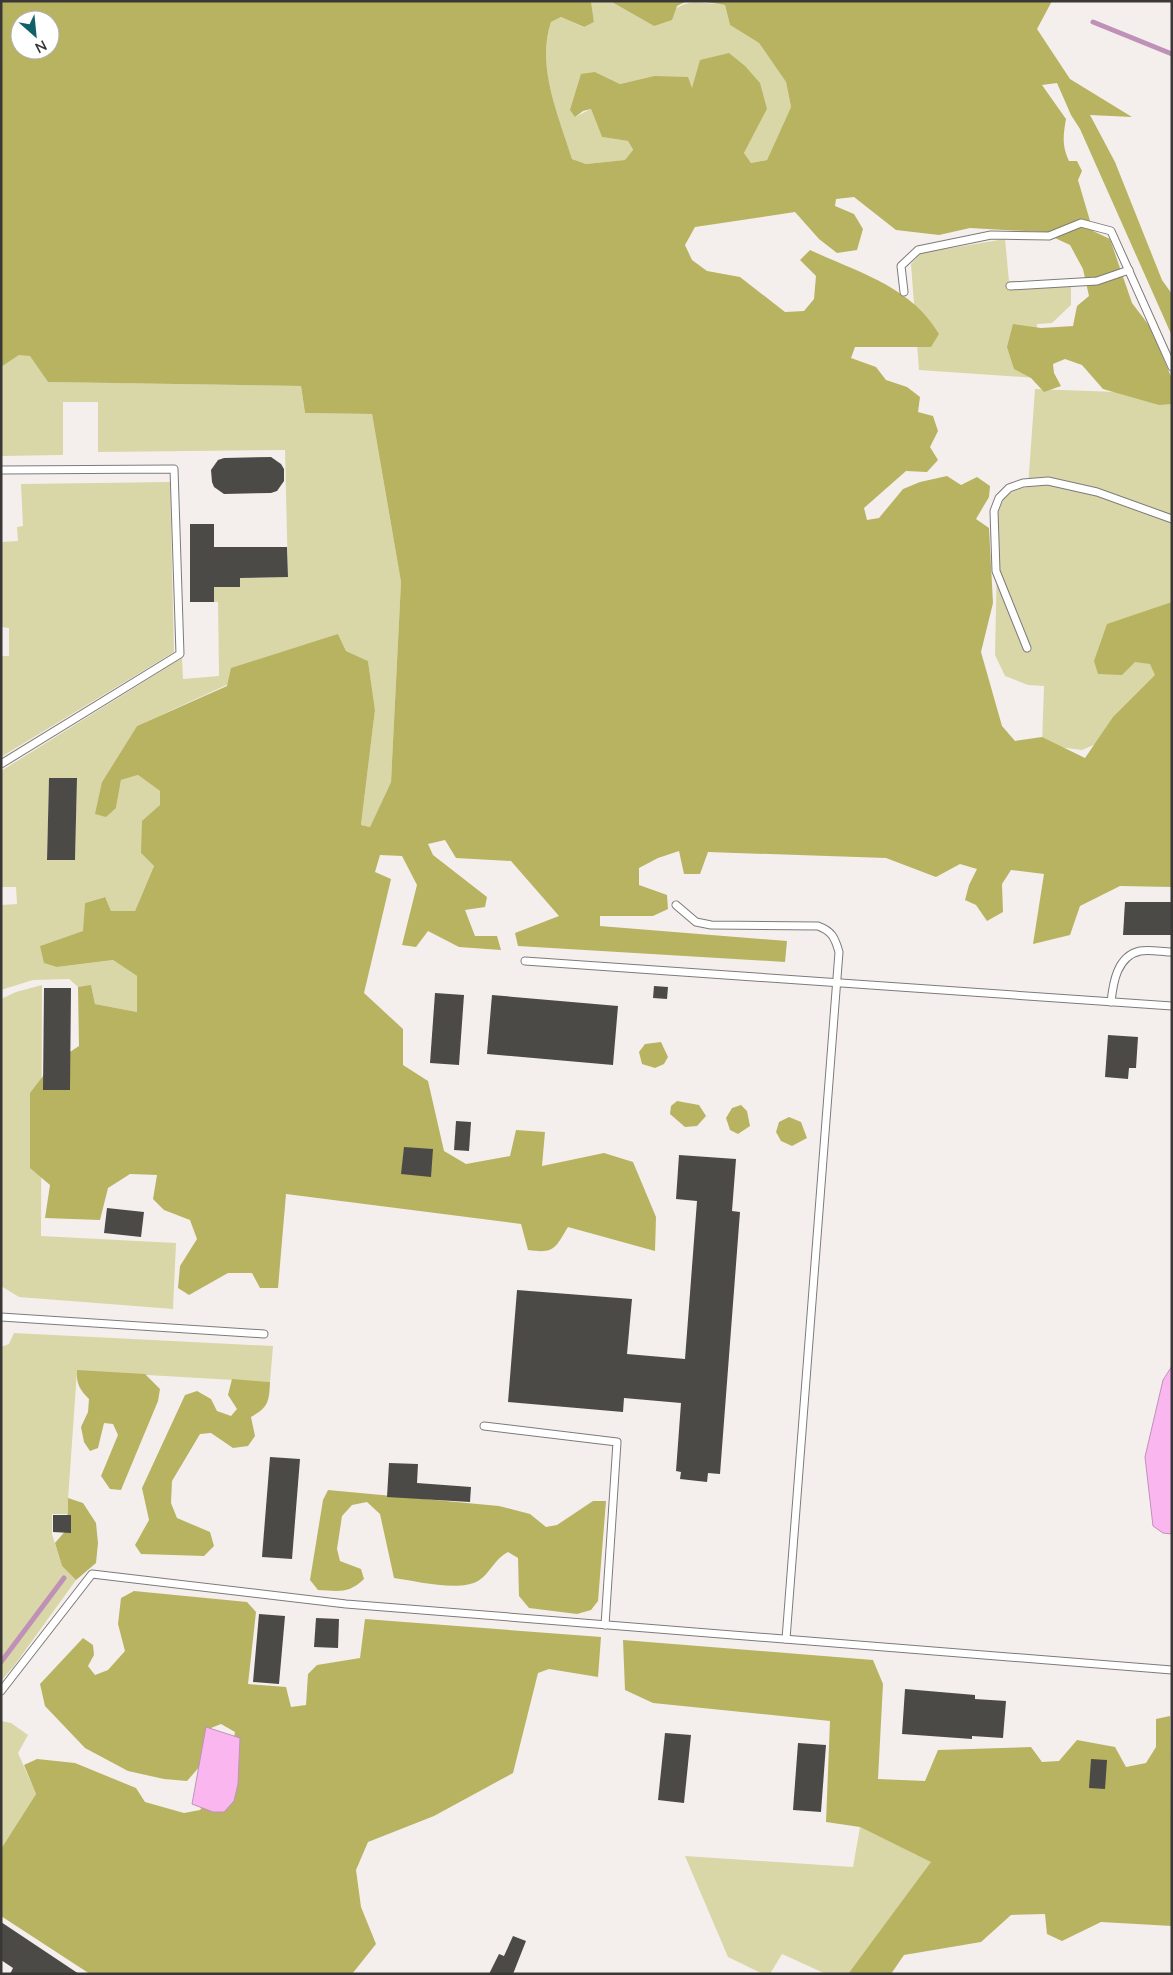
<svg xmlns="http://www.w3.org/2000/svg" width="1173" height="1975" viewBox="0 0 1173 1975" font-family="Lato,sans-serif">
	<rect width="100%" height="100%" fill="#f4efed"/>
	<g fill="#d9d7a7" fill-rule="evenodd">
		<path d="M591 1H610L654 26C685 0 683 0 725 5L730 25 759 43 786 82 791 107 767 160 751 163 744 153 767 109 692 88 654 76 620 84 595 72 575 117 591 109 602 137 628 141 633 151 626 160 586 164 572 159C559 116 536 67 551 22L561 17 583 27 594 22Z"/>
		<path d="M1005 239 1009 281H1071V305L1052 323 1037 324V378L919 370 911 264 921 253Z"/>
		<path d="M19 355H30L48 382 301 386 305 413 372 414 401 582 391 782 370 827 361 825 375 710 368 661 346 651 338 634 137 726 102 782 116 808 121 780 138 775 160 791V805L141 853 154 866 135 911H111L104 897 85 903 84 931 40 946 57 967 113 960 137 976V1012L95 1004 91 986 78 987 69 979 33 980 1 990V905L17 904 16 887H1V771L182 658 183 679 219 676 218 602H214V564L226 587H239V578L288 577 285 450 98 452V402H63V455L1 456V367ZM49 778 77 779 75 860 47 859Z"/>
		<path d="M1035 389 1172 394V712L1082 750 1042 745 1044 686 1028 685 1005 676 995 655 998 513C1004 494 1009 491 1028 487Z"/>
		<path d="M170 482 174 652 1 757V656H9V628L1 627V542L18 541 17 527 23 526 21 484Z"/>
		<path d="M42 985 41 1236 176 1243 173 1309 19 1297 1 1286V999L16 992Z"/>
		<path d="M14 1333 273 1346 270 1382 77 1371 67 1514H52V1534L62 1566 76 1580 14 1666 1 1681V1347L9 1344Z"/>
		<path d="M1 1721 11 1723 28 1735 18 1753 36 1794 1 1849Z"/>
		<path d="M860 1827 932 1862 848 1974H826L782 1954 770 1974H763L728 1957 685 1856 853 1867Z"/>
	</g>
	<g fill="#b8b360" fill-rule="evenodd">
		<path d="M1 1H591L594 22 584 27 561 17 551 22C536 67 559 116 572 159L586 164 625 160 633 150 628 141 602 137 591 109 583 111 575 117 570 110 581 74 595 72 620 84 654 76 688 77 692 88 700 60 729 53 745 66 760 83 767 109 744 153 751 163 767 160 791 107 786 82 759 43 730 25 725 5 700 1H1052L1037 29 1070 79 1132 117 1090 115 1115 162 1162 280 1172 294V336L1080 129 1071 115 1057 83 1042 85 1066 119C1063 136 1062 146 1069 161H1077L1082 171 1078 180 1093 231 1110 239 1132 303 1151 328 1172 379V404L1159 405 1103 389 1082 365 1065 359 1053 364 1054 373 1061 386 1044 392 1031 378 1014 369 1007 347 1013 324 1041 328 1073 326 1077 306 1089 296 1083 269 1070 245 1042 232 970 228 939 235 896 230 854 197 836 199 835 206 854 214 863 229 857 250 837 253 819 239 795 212 695 227 685 245 692 260 707 271 740 277 785 312 804 311 814 299 816 276 800 260 810 250C857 272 911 286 939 334L931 347H855L851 358 876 367 886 380 907 387 920 397 918 412 933 416 938 431 930 447 938 460 927 472 906 471 864 508 867 520 879 518 903 489 920 482 947 476 961 485 977 477 990 486 989 497 976 519 989 528 993 603 981 652 1002 726 1015 741 1042 737 1085 758 1113 717 1155 675 1150 664 1135 662 1122 675 1098 674 1094 661 1107 624 1172 602V887L1120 886 1080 906 1070 935 1033 944 1044 874 1011 870 1002 884 1003 912 987 921 976 905 965 900 969 885 977 869 960 864 936 877 886 858 708 852 700 874H684L679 851 658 858 639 868V885L667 895 668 909 653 916H600V926L787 941 785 962 518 946 515 933 559 916 511 861 456 858 445 840 428 844 433 855 487 897 485 907 465 910 475 936H497L501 950 459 947 428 931 416 947 402 945 417 885 402 856 380 855 375 872 391 879 364 993 403 1029V1065L428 1081 444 1151 466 1164 510 1156 516 1130 545 1132 542 1166 604 1153 633 1162 656 1217 655 1251 568 1227C555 1248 555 1254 528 1250L521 1224 286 1194 278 1288H260L252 1273H228L189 1295 178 1288 180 1266 197 1239 190 1220 164 1210 153 1199 157 1175 130 1174 108 1188 100 1220 45 1218 50 1185 30 1168V1093L53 1063 79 1046 78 987 91 985 95 1004 137 1012V976L113 960 57 967 44 963 40 946 83 931 85 903 105 897 111 911H135L154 866 141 853 142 821 160 805V791L138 775 121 780 116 808 106 817 95 814 102 782 137 726 227 686 231 668 338 634 346 651 368 661 375 710 361 825 370 827 391 782 401 582 372 414 305 413 301 386 48 382 30 356 19 355 1 367ZM20 20H50V50H20Z"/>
		<path d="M610 1H687L677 6 672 20 654 26Z"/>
		<path d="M661 1042 668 1057 664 1064 655 1068 642 1064 639 1052 645 1044Z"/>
		<path d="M677 1101 699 1105 706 1116 697 1126 685 1127 670 1114 671 1106Z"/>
		<path d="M741 1105 747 1111 750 1126 738 1134 730 1130 726 1118 732 1108Z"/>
		<path d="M789 1117 801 1122 807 1138 792 1146 781 1141 776 1132 779 1122Z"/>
		<path d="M77 1370 145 1374 160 1389 158 1401 121 1490 110 1489 101 1476 118 1435 113 1424 104 1423 98 1448 90 1451 84 1442 81 1427 88 1412 89 1399C80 1390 76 1384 77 1370Z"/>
		<path d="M232 1379 270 1382C269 1401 269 1407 251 1417L255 1436 248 1446 233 1448 211 1433 200 1434 172 1481 171 1503 177 1518 210 1532 214 1546 204 1556 141 1554 135 1545 149 1520 142 1488 185 1395 197 1391 211 1399 217 1411 231 1416 237 1409 228 1395Z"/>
		<path d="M328 1490 499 1506 530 1514 546 1527 557 1525 593 1501H606L598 1601 591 1610 577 1614 529 1608 519 1596 518 1558 508 1552C494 1559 490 1574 478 1581 458 1592 416 1581 394 1578L380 1514 367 1502 352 1505 342 1516 337 1549 340 1561 361 1569 364 1579C349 1594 338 1591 318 1590L310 1580 323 1500Z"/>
		<path d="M68 1498 83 1503 96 1523 98 1543 96 1563 76 1580 62 1566 55 1543 67 1529Z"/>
		<path d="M134 1591 247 1602 256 1612 248 1684 286 1687 291 1707 306 1705 308 1674 317 1665 360 1658 365 1619 601 1637 598 1677 549 1669 538 1673 513 1773 434 1816 368 1842 356 1870 361 1907 376 1944 352 1974H90L1 1916V1849L36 1794 24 1765 37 1759 75 1763 136 1788 145 1802 184 1813 200 1810 227 1776 235 1732 221 1724 211 1728 208 1757 187 1781 164 1779 128 1771 85 1748 45 1706 40 1684 83 1638 93 1645 94 1655 88 1666 95 1675 108 1670 125 1651 118 1624 121 1598Z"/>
		<path d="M623 1640 873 1660 883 1684 878 1779 925 1781 938 1750 1031 1747 1042 1762 1059 1761 1077 1740 1115 1747 1126 1767 1146 1763 1156 1747V1719L1170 1716 1172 1926 1101 1922 1062 1941 1047 1934 1045 1914 1011 1915 981 1942 904 1955 891 1974H848L931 1862 860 1827 826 1822 830 1721 653 1703 625 1690Z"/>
	</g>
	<g fill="#fab7ef" stroke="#c091b8">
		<path d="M1172 1366V1534L1163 1533 1153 1526 1145 1457 1163 1380Z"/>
		<path d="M206 1727 240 1738 238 1784 234 1801 224 1812H213L192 1804Z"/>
	</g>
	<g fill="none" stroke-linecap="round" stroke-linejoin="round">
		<g stroke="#c091b8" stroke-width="5">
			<path d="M1093 22 1172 54"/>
			<path d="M1 1662 64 1578"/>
		</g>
	</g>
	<g fill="#4c4a47">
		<path d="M271 457 281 464 284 469V481L277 491 271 493 224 494 214 487 212 482 211 470 218 460 224 458Z"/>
		<path d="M190 524H214V547H287L288 577 240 578V587H214V602H190Z"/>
		<path d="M49 778H77L75 860H47Z"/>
		<path d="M1125 902H1172V935H1123Z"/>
		<path d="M654 986 668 987 667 999 653 998Z"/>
		<path d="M44 988H71L70 1090H43Z"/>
		<path d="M435 993 464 995 459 1065 430 1063Z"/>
		<path d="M492 995 618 1006 613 1065 487 1054Z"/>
		<path d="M1108 1035 1138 1037 1136 1068H1129L1128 1079 1105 1077Z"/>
		<path d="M456 1121 471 1122 469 1151 454 1150Z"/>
		<path d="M404 1147 433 1149 431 1177 401 1174Z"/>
		<path d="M679 1155 736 1159 732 1211 740 1212 720 1474 708 1473 707 1482 680 1479 681 1472 676 1471 681 1403 624 1398 623 1412 508 1402 517 1290 632 1299 627 1354 685 1359 697 1201 676 1199Z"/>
		<path d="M107 1208 144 1212 141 1237 104 1233Z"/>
		<path d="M270 1457 300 1459 292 1559 262 1557Z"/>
		<path d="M389 1463 418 1464 417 1483 471 1487 470 1502 387 1497Z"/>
		<path d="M53 1515H71V1533L53 1532Z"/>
		<path d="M259 1614 285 1616 279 1684 253 1682Z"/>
		<path d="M316 1618 339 1619 338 1648 314 1647Z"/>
		<path d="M905 1689 975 1695V1699L1006 1701 1003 1738 972 1736V1739L902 1734Z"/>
		<path d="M665 1733 691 1735 684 1803 658 1800Z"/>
		<path d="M798 1743 826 1745 821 1812 793 1810Z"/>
		<path d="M1091 1759 1107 1760 1105 1789 1089 1788Z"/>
		<path d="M1 1922 79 1974H10L13 1968 1 1960Z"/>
		<path d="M513 1936 526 1941 513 1974H489L499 1954 504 1956Z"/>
	</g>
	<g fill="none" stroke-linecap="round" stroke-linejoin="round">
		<g stroke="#7f7a79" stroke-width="9">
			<g id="service">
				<path d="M1010 286 1097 281 1129 270"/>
				<path d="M904 292 901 266 918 250 991 235 1049 236 1081 223 1111 231 1172 367"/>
				<path d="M1 470 174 469 180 654 1 764"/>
				<path d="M1027 648 996 571 994 511 999 498 1009 488 1023 483 1048 481 1097 492 1172 519"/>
				<path d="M676 905 696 922 711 925 818 926C832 931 835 938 839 952L786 1639"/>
				<path d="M525 961 1172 1006"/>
				<path d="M1111 1002C1113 983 1117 956 1140 951 1150 949 1162 952 1172 952"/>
				<path d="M1 1317 264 1334"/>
				<path d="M484 1426 617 1442 605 1625"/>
				<path d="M1 1691 92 1574 346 1604 1172 1670"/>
			</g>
		</g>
		<use href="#service" stroke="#fff" stroke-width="7"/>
	</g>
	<rect width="1173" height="1975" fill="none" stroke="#3a3837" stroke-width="5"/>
	<g transform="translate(35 35) rotate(153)"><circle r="24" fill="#ffffff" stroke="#b0afaf"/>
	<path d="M0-4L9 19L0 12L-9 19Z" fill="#116168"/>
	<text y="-8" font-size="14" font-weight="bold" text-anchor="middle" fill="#3a3837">N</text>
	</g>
</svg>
